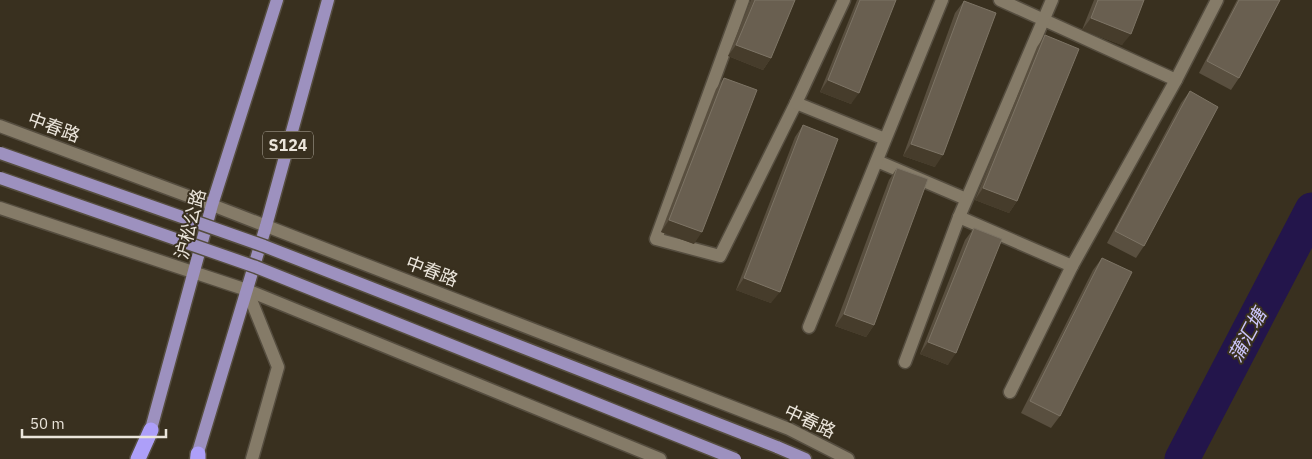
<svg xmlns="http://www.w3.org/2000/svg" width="1312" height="459" viewBox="0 0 1312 459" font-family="'IBM Plex Sans','Noto Sans SC',sans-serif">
	<rect width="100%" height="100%" fill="#39301f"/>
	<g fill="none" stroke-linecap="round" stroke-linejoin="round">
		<path stroke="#23154b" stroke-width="35" d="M1182 459 1312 210"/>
		<g stroke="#554d3f" stroke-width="15">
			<g id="minor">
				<path d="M743 0 656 239 720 256 796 103"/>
				<path d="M844 0 796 103 885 139"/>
				<path d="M1000 0 1176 80"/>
				<path d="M0 126 212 205 789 429 848 459"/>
				<path d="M877 161 966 199"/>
				<path d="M0 208 247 290 660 459"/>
				<path d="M959 217 1072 266"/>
				<path d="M247 290 278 367 252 459"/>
				<path d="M809 327 942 0"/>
				<path d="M905 362 959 217 1052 0"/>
				<path d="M1010 392 1072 266 1176 80 1217 0"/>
			</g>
		</g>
		<g stroke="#554d3f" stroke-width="15">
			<g id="major">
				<path d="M148 440 212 205 277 0"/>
				<path d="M777 447 805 459"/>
				<path d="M196 459 266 226 328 0"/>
			</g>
		</g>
		<g stroke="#554d3f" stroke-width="18">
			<g id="highway">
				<path d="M198 454V459"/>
				<path d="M138 459 151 430"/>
			</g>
		</g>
		<use href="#minor" stroke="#857b68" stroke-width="12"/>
		<use href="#major" stroke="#9d91bf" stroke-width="12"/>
		<use href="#highway" stroke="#ad9ff9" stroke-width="15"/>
		<g stroke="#554d3f" stroke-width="15" stroke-linecap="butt">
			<g id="major-bridge">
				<path d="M0 153 264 246 777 447"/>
				<path d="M0 178 256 267 735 459"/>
			</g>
		</g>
		<use href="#major-bridge" stroke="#9d91bf" stroke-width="12"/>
	</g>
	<g fill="#594f3f">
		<path d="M751 0H795L771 58 763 70 728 56Z"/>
		<path d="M857 0H896L851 104 820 92Z"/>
		<path d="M1094 0H1144L1122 45 1082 30Z"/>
		<path d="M1237 0H1280L1239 78 1231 90 1199 73Z"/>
		<path d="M964 1 935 167 903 156 955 13Z"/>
		<path d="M1045 35 1017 201 1009 213 975 200 1037 47Z"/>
		<path d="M724 78 694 244 661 232 716 89Z"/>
		<path d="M1190 91 1144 246 1136 258 1107 243 1181 103Z"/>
		<path d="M803 125 771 303 736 290 795 137Z"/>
		<path d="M897 168 874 325 866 337 835 326 889 180Z"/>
		<path d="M974 228 948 365 920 354 965 240Z"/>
		<path d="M1102 258 1060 416 1051 428 1021 413 1093 270Z"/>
	</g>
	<g fill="#463c2b">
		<path d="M1091 18 1131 34 1122 45 1082 30Z"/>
		<path d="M736 45 771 58 763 70 728 56Z"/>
		<path d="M828 80 859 93 851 104 820 92Z"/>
		<path d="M911 144 943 155 935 167 903 156Z"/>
		<path d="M983 188 1017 201 1009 213 975 200Z"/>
		<path d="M669 220 702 232 694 244 661 232Z"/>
		<path d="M744 278 780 292 771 303 736 290Z"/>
		<path d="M844 314 874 325 866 337 835 326Z"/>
		<path d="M928 342 956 353 948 365 920 354Z"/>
	</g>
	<g fill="#695f50" stroke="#7d7465">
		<path d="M755 0H795L771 58 736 45Z"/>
		<path d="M860 0H896L859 93 828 80Z"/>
		<path d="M1098 0H1144L1131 34 1091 18Z"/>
		<path d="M1239 0H1280L1239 78 1207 61Z"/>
		<path d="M964 1 996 13 943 155 911 144Z"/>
		<path d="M1045 35 1079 49 1017 201 983 188Z"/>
		<path d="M724 78 757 90 702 232 669 220Z"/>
		<path d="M1190 91 1218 107 1144 246 1115 231Z"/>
		<path d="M803 125 838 139 780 292 744 278Z"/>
		<path d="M897 168 928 179 874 325 844 314Z"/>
		<path d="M974 228 1002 239 956 353 928 342Z"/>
		<path d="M1102 258 1132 272 1060 416 1030 401Z"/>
	</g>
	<g text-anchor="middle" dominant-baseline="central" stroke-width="4" stroke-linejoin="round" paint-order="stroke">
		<rect fill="#39301f" stroke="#b6afa3" stroke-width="1" x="263" y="131.5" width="50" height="27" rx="4"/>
		<g font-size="16" font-weight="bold" fill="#ebe5db">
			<text x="288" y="145">S124</text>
		</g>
		<g font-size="18" fill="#ebe5db" stroke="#39301f">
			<text transform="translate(54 127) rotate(20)">中春路</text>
			<text transform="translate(190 224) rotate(-75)">沪松公路</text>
			<text transform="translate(432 271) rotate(21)">中春路</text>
			<text transform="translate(810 421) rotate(25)">中春路</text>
		</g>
		<g font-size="19" font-style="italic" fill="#ccc6fc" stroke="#39301f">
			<text transform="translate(1247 335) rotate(-62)">蒲汇塘</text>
		</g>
	</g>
	<path d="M22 429v8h144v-8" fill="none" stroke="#ebe5db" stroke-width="2.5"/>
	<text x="30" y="429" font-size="15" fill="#ebe5db" stroke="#39301f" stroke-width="4" paint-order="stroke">50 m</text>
</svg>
